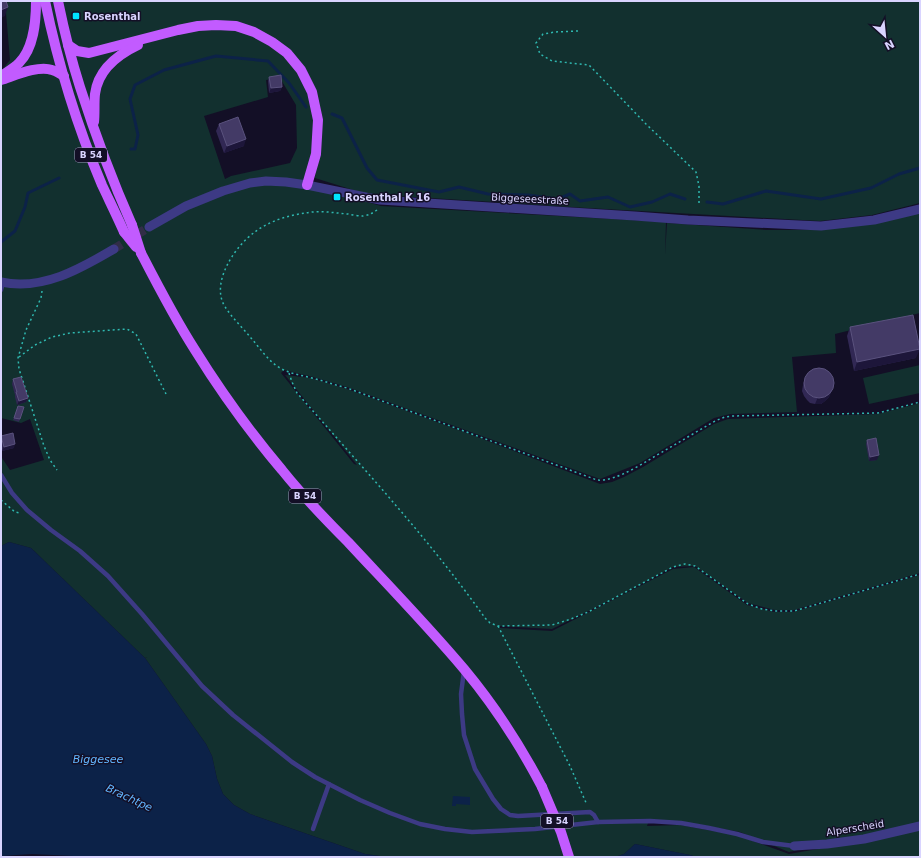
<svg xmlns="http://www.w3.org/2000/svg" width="921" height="858" viewBox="0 0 921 858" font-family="'DejaVu Sans',sans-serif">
	<rect width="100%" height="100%" fill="#130f26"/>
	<g fill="#12302f" fill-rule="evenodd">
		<path d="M5 1H920V203L872 215 820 221 587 208 366 194 315 178 317 158 309 185 381 206 666 222 665 255 667 223 767 230H821L920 213V313L835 334 836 353 792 357 797 412 730 414 714 418 640 463 600 479 347 387 313 377 284 370 281 373 354 464 357 465 285 375 311 378 347 389 472 435 600 484 612 482 624 477 643 467 714 424 728 419 878 414 920 403V573L794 610H775L748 603 695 566 673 567 621 595 552 629 499 626 500 628 552 631 673 569 694 567 747 605 774 612H793L920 575V826L821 845 789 852 740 832 679 821 648 823 647 826 680 825 736 835 789 854 864 841 920 828V857H696L690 855 635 844 624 854 615 857H387L365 854 310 835 250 814 234 805 223 794 217 779 212 756 206 744 145 658 154 654 145 658 31 548 9 542 1 546V454L2 458 10 470 44 460 30 419 21 423 1 418V71L10 60ZM280 78 296 105 297 148 290 163 231 176 225 179 204 116 268 97 266 80Z"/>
		<path d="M920 365V393L869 404 863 378Z"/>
	</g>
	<g fill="#0c2248">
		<path d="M9 542 31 548 145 658 206 744 212 756 217 779 223 794 234 805 250 814 310 835 365 854 387 857H94L32 854 1 856V546Z"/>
		<path d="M453 796 470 797V805L456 804V806H452Z"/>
		<path d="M635 844 690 855 696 857H615L624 854Z"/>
	</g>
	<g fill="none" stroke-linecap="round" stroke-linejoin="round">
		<g stroke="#0c2248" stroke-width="3">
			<path d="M332 114 342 118 367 168 377 180 439 192 459 187 488 194 528 195 558 199 570 194 580 201 608 197 630 207 652 202 670 194 685 199"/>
			<path d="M131 149H135L138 135 130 99 135 85 164 70 216 56 268 61 289 83 306 107"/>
			<path d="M707 202 723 204 766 191 821 199 871 188 899 174 920 168"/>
			<path d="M1 242 15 231 25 207 28 193 59 178"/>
		</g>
		<path stroke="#312d47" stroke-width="9" stroke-dasharray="9 4.5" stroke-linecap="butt" d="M114 249 149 227"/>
		<g stroke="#2fb8b0" stroke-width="1.5" stroke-dasharray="2 3" stroke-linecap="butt">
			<path d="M578 31 555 32 543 34 536 43 540 54 552 61 589 65 646 124 696 172 699 186V205"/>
			<path d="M377 210C373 213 369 215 363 216 359 216 353 215 348 214 334 213 320 210 306 213 289 215 269 221 255 232 236 245 211 281 224 305 231 317 242 327 251 338 260 348 268 361 280 368 290 374 301 375 312 378 324 381 335 385 347 388L597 480C617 482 646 461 664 451 681 441 698 431 715 421L725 417 732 416 878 413 920 402"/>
			<path d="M42 291 41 298 26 330 18 358 19 369 44 446 50 460 57 470"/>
			<path d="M19 357 35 345 52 337 70 333 127 329 136 334 166 394"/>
			<path d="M289 373 292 382 297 393C362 467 429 539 485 618L490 623 498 626 552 625 571 619 588 612 673 567 685 564 695 566 748 604 762 609 775 611H794L920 574"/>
			<path d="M1 500 15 512 20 513"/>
			<path d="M498 626 570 766 587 805"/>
		</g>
		<g stroke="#3d3a85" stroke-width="4.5">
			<path d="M1 290 3 283"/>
			<path d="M1 475 12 493 27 510 51 530 80 551 108 576 142 614 202 686 233 715 292 762 315 777 360 800 390 813 420 824 445 829 472 832 535 829 598 822 650 821 681 823 709 828 737 834 763 842 794 846"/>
			<path d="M464 671 461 694 462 714 464 735 475 769 493 799 501 809 510 815 518 816 590 812 594 815 598 822"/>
			<path d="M313 829 329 784"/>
		</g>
		<g stroke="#3d3a85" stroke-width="9">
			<path d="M149 227 186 206 223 191 250 183 266 181 286 182 307 185 380 200 635 216 688 220 821 226 874 220 920 209"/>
			<path d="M1 282C42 291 80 269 114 249"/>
			<path d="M794 846 827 844 864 839 920 826"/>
		</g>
		<g stroke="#c25bff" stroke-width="10">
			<path d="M45 1C58 64 77 126 102 185 109 200 117 216 124 232"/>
			<path d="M58 1C64 30 71 59 80 87 95 134 112 180 132 225"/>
			<path d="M68 45 77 51 89 53 178 30 198 26 216 25 236 26 254 32 272 42 287 53 301 70 312 92 318 120 316 154 307 185"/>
			<path d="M1 76C7 72 14 68 19 63 34 48 36 22 36 1"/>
			<path d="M1 80C14 76 38 65 52 70 56 71 60 74 64 76"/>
			<path d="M94 122C95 113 94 103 95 94 98 70 117 55 138 45"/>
			<path d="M141 253C158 286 175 319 195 350 221 392 250 432 282 470 302 495 325 519 348 542 387 584 427 625 464 669 494 705 520 745 542 787"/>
		</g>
		<g stroke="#c25bff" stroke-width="10">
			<path d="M132 225 141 253"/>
			<path d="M124 232 136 247"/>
			<path d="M542 787 561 832 569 857"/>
		</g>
	</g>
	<g fill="#312854">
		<path d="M269 77 282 87 280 91 269 93 268 81Z"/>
		<path d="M219 124 244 146 224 153 216 131Z"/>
		<path d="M850 327 916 358 854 371 847 336Z"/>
		<path d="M805 378 834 385 829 397 825 401 821 404H815L810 403 807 400 804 396 802 391 803 385Z"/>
		<path d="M13 379 28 398 26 402 17 405 15 397V395L12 384Z"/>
		<path d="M18 406 24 407 19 422 13 420Z"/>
		<path d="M1 436 14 448 2 451 1 446Z"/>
		<path d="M867 440 877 460 869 461 866 444Z"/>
	</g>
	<g fill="#1d163a">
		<path d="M8 7 5 16 1 18V10Z"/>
		<path d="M282 87 280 91 269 93 271 88Z"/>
		<path d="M246 139 244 146 224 153 227 146Z"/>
		<path d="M920 349 916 358 854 371 857 362Z"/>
		<path d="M832 390 829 397 825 401 821 404H815L818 397Z"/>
		<path d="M28 398 26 402 17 405 19 401Z"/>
		<path d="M15 444 14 448 2 451 4 447Z"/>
		<path d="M879 455 877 460 869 461 870 457Z"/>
	</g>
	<g fill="#433a66" stroke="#5a527e">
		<path d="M1 1H6L8 7 1 10Z"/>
		<path d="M281 75 282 87 271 88 269 77Z"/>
		<path d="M238 117 246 139 227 146 219 124Z"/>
		<path d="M913 315 920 349 857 362 850 327Z"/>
		<circle cx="819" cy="383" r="15"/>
		<path d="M21 377 28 398 19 401 16 392H17L13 379Z"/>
		<path d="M18 406 24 407 20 419 14 418Z"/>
		<path d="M13 433 15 444 4 447 1 436Z"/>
		<path d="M876 438 879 455 870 457 867 440Z"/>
	</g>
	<g fill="#00e5ff" stroke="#130f26" stroke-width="1.5">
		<rect x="72" y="12" width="8" height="8" rx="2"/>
		<rect x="333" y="193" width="8" height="8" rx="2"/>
	</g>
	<g text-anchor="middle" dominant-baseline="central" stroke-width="3" stroke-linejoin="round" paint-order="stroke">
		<g fill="#130f26" stroke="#9e99be" stroke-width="1">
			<rect x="75" y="148" width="32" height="14" rx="3"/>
			<rect x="289" y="489" width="32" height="14" rx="3"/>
			<rect x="541" y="814" width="32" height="14" rx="3"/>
		</g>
		<g font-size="9" font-weight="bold" fill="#d9d4ff">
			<text x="91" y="155">B 54</text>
			<text x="305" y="496">B 54</text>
			<text x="557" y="821">B 54</text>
		</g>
		<g font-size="10" font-weight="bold" fill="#d9d4ff" stroke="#130f26" text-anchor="start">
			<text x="84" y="16">Rosenthal</text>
			<text x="345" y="197">Rosenthal K 16</text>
		</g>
		<g font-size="10" fill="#d9d4ff" stroke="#130f26">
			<text transform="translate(530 199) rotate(3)">Biggeseestraße</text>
			<text transform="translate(855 828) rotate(-9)">Alperscheid</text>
		</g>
		<g font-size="11" font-style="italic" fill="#62b6ff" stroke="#130f26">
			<text x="98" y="759">Biggesee</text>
			<text transform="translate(129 798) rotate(25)">Brachtpe</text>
		</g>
	</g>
	<rect width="921" height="858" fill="none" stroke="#d9d4ff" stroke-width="4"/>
	<g transform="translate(885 36) rotate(153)" stroke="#130f26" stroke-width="3" paint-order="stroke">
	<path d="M0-3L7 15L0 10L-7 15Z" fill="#d9d4ff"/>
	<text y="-6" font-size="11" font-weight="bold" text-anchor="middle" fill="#d9d4ff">N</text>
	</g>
</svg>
